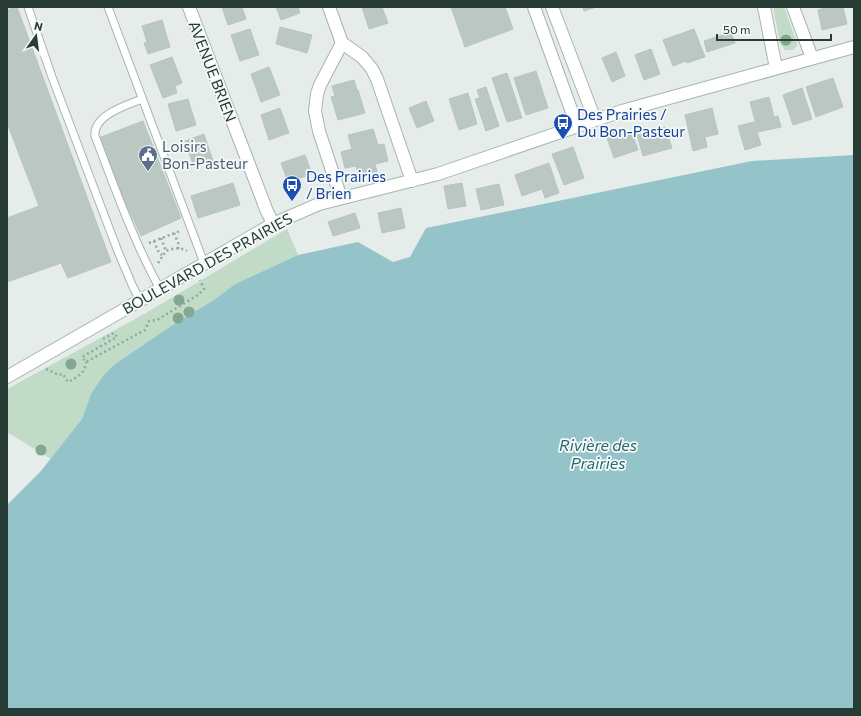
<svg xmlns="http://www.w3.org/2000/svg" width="861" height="716" viewBox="0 0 861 716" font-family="Commissioner,sans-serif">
	<rect width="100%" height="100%" fill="#e5ece9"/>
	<g fill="#c1dbc7">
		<path d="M773 7H784L797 43V46L793 50H785L780 43Z"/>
		<path d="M287 229 298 255 235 284 214 300 177 322 115 364 91 394 82 419 51 459 7 432V389L146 313Z"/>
	</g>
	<path fill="#94c4ca" d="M854 155V709H7V505L41 471 82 419 91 394 103 376 115 364 177 322 214 300 235 284 298 255 358 242 393 262 410 257 426 228 752 161Z"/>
	<g fill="#bbc7c2" stroke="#b8c5bf">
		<path d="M15 7H17L111 262 68 278 61 263 7 282V218L39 206 7 123V10Z"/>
		<path d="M222 7H242L246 19 228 25Z"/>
		<path d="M276 7H298L300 13 281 20Z"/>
		<path d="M362 7H382L388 23 369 29Z"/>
		<path d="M451 7H505L513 29 465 47Z"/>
		<path d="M583 7H596L584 11Z"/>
		<path d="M829 7H843L847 24 822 30 818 10Z"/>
		<path d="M162 20 170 47 148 54 144 43 147 42 142 26Z"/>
		<path d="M280 27 312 35 307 53 276 44Z"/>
		<path d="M250 29 259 55 240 61 231 35Z"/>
		<path d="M694 29 705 57 687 63 686 61 673 66 663 40Z"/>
		<path d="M731 32 735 43 707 52 704 41Z"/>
		<path d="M651 49 660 74 644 80 635 55Z"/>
		<path d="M616 52 625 76 612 82 602 58Z"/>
		<path d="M172 57 182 83 175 86 177 93 163 98 150 65Z"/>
		<path d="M269 67 280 95 261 102 251 74Z"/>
		<path d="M536 71 548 108 526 115 514 78Z"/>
		<path d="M507 73 522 118 507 122 492 78Z"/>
		<path d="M833 78 843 107 816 117 806 87Z"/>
		<path d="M354 80 357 90H358L365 113 338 120 331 97 335 96 332 86Z"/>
		<path d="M486 87 499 126 486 131 475 99 480 98 477 90Z"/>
		<path d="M802 88 812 119 793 125 783 95Z"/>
		<path d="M468 93 477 124 459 130 449 99Z"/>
		<path d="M769 97 774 117 778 116 781 127 758 132 750 102Z"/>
		<path d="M188 99 196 125 176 131 168 104Z"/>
		<path d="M426 101 434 121 417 128 409 108Z"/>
		<path d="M280 108 289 133 269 140 261 115Z"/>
		<path d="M712 108 718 134 705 137 707 147 693 151 685 115Z"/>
		<path d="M143 121 181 218 141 236 96 139Z"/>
		<path d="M754 122 761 145 745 150 738 126Z"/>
		<path d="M665 127 672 148 643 156 637 135Z"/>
		<path d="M373 129 378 145 384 144 388 161 375 164 377 172 359 177 356 166 345 168 341 152 352 149 348 135Z"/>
		<path d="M624 129 626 135 632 133 638 150 614 158 606 135Z"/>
		<path d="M204 134 213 161 194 167 185 141Z"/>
		<path d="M573 147 584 178 564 185 552 154Z"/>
		<path d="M305 155 312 174 288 182 281 163Z"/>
		<path d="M549 163 559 193 545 198 542 189 522 196 515 175Z"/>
		<path d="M233 183 240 205 198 218 191 196Z"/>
		<path d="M462 183 466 206 448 209 444 186Z"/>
		<path d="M499 184 504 205 481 210 476 189Z"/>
		<path d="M401 208 405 228 382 233 378 213Z"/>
		<path d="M355 213 360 228 333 236 328 222Z"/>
	</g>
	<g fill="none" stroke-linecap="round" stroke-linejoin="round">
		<g stroke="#a8b4af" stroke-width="9">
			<g id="lane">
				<path d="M28 7 52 77 117 249 133 287 140 300"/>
				<path d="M108 7 204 263"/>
				<path d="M142 99C127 105 93 115 95 136 115 188 133 240 160 289"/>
			</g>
		</g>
		<g stroke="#a8b4af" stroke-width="14">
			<g id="street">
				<path d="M189 7 266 209 273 224"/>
				<path d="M329 7 342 43 362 57 372 69 377 79 412 181"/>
				<path d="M534 7 577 126"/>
				<path d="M552 7 595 120"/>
				<path d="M764 7 776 68"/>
				<path d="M793 7 812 58"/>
				<path d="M341 198 319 131 315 111 317 94 320 85 342 43"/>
			</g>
		</g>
		<g stroke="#a5b7b0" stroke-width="14">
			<path id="secondary" d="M7 377 273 224 319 204 438 174 622 111 854 47"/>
		</g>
		<g stroke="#89aca0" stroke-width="2.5" stroke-dasharray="2 3" stroke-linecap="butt">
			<path d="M174 233 179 245 178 249"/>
			<path d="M161 238 166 251"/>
			<path d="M154 241 159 253 162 255"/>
			<path d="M149 243 180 231"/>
			<path d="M158 263 166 251C173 248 180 247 187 251"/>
			<path d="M103 339 114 333 117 337 82 357 86 362 145 330 149 321 157 320 198 295 204 289 200 280"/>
			<path d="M46 369 59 375 63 374 68 382C77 377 85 374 86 362"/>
		</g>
		<use href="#lane" stroke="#fff" stroke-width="7"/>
		<use href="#street" stroke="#fff" stroke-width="12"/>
		<use href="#secondary" stroke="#fff" stroke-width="12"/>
	</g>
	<g fill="#84a791">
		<circle cx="786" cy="40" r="5.5"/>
		<circle cx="179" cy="300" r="5.5"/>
		<circle cx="189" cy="312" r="5.5"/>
		<circle cx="178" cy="318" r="5.5"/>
		<circle cx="71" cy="364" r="5.5"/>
		<circle cx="41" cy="450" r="5.5"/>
	</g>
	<defs>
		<g id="bus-pin" transform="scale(1)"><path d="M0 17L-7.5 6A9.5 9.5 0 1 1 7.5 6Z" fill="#1a4fb4" stroke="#f5f9f7"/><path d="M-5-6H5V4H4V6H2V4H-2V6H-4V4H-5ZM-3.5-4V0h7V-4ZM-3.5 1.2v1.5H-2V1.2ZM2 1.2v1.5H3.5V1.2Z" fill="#fff"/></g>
		<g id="civic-pin" transform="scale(1)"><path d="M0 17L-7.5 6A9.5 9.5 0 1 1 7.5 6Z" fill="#5c6f8a" stroke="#f5f9f7"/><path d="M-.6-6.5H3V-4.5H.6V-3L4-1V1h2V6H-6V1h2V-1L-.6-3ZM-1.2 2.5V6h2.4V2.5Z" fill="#fff"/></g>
	</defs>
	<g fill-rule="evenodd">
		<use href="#bus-pin" x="563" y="123"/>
		<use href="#civic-pin" x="148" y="155"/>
		<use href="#bus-pin" x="292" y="185"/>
	</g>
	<g text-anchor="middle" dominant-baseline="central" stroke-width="3.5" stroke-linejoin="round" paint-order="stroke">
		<g font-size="15" fill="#263c35" stroke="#f5f9f7">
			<text transform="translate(213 71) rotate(69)">AVENUE BRIEN</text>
			<text transform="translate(207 263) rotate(-29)">BOULEVARD DES PRAIRIES</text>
		</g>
		<g font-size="15" fill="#164399" stroke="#f5f9f7" text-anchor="start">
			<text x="577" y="114">Des Prairies /<tspan x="577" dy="17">Du Bon-Pasteur</tspan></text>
			<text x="306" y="176">Des Prairies<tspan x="306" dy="17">/ Brien</tspan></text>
		</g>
		<g font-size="15" fill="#4e5e75" stroke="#f5f9f7" text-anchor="start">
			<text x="162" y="146">Loisirs<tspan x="162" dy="17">Bon-Pasteur</tspan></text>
		</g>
		<g font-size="16" font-style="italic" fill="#276871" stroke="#f5f9f7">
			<text x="598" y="444">Rivière des<tspan x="598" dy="18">Prairies</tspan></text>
		</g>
	</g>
	<rect width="861" height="716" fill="none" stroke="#263c35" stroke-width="16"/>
	<g transform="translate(36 36) rotate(14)" stroke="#f5f9f7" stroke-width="3" paint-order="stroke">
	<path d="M0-3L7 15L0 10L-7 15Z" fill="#263c35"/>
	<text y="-6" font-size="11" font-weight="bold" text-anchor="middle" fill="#263c35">N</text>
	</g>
	<path d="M717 34v6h114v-6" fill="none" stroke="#263c35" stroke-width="2"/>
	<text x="723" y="34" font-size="12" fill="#263c35" stroke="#f5f9f7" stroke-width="3" paint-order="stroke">50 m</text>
</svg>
